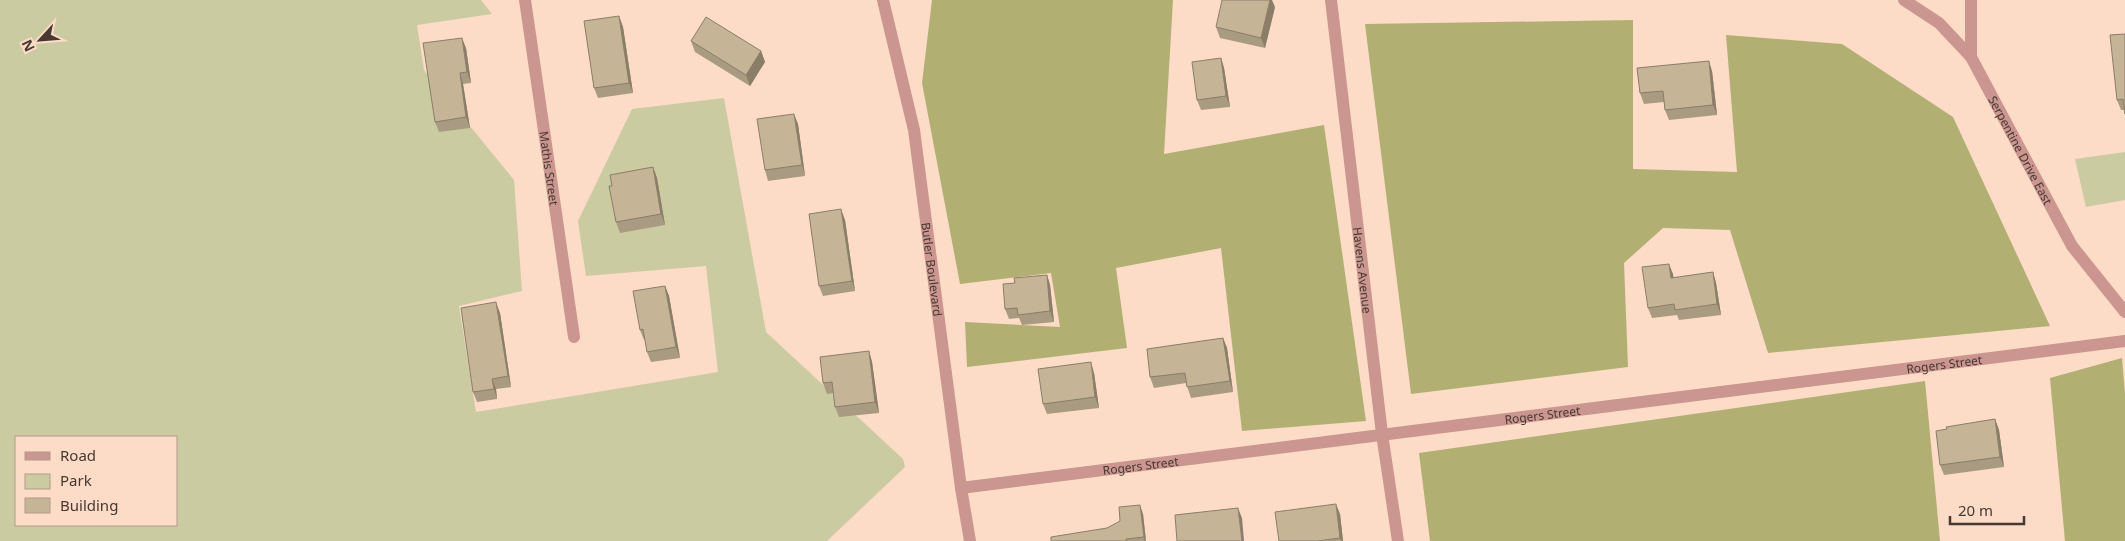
<svg xmlns="http://www.w3.org/2000/svg" width="2125" height="541" viewBox="0 0 2125 541" font-family="'Noto Sans',sans-serif">
	<rect width="100%" height="100%" fill="#fcdbc7"/>
	<g fill="#cbcba1" fill-rule="evenodd">
		<path d="M0 0H481L492 14 417 25 424 70 514 180 522 291 459 306 476 412 718 372 706 266 586 276 578 221 632 109 724 98 766 332 903 459 905 467 827 541H0ZM16 437H176V525H16Z"/>
		<path d="M2125 152V200L2086 207 2075 159Z"/>
	</g>
	<g fill="#b1b072">
		<path d="M932 0H1173L1164 154 1324 125 1366 421 1242 431 1221 248 1116 268 1127 348 967 367 965 322 1060 327 1051 273 960 284 922 83Z"/>
		<path d="M1633 20V169L1737 172 1726 35 1842 44 1953 117 2050 326 1768 353 1730 230 1663 228 1624 263 1628 367 1411 394 1365 24Z"/>
		<path d="M2122 358 2125 394V541H2065L2050 378Z"/>
		<path d="M1925 381 1940 541H1430L1419 453Z"/>
	</g>
	<g fill="none" stroke-linecap="round" stroke-linejoin="round">
		<g stroke="#ca968f" stroke-width="12">
			<path id="s1" d="M525 0 574 337"/>
			<path id="s2" d="M883 0 914 130 961 488 970 541"/>
			<path id="s3" d="M1331 0 1382 434 1398 541"/>
			<path id="s4" d="M1904 0 1939 23 1971 57 2072 246 2125 312"/>
			<path d="M1971 57V0"/>
			<path id="s5" d="M961 488 2125 341"/>
		</g>
	</g>
	<g fill="#a99b81">
		<path d="M1275 7 1265 48 1220 38 1216 27Z"/>
		<path d="M619 16 623 27 633 93 598 98 594 88Z"/>
		<path d="M2125 34V110H2121L2117 100Z"/>
		<path d="M691 41 761 51 765 62 750 86 695 52Z"/>
		<path d="M466 48 471 83 463 84 470 128 439 132 435 122Z"/>
		<path d="M1221 58 1224 68 1230 107 1201 110 1197 100Z"/>
		<path d="M1712 71 1717 115 1669 120 1665 110 1664 102 1644 104 1640 93Z"/>
		<path d="M798 124 805 176 768 181 765 170Z"/>
		<path d="M653 167 657 178 665 225 620 233 616 222 612 186Z"/>
		<path d="M845 220 855 291 823 296 819 286Z"/>
		<path d="M1669 264 1673 278 1713 272 1716 283 1721 315 1679 320 1677 315 1652 318 1648 308Z"/>
		<path d="M1047 275 1050 285 1054 322 1022 325 1019 318 1009 319 1005 309 1015 283Z"/>
		<path d="M665 286 669 296 680 358 651 362 647 352 645 340H644L640 330Z"/>
		<path d="M500 313 511 387 496 389 497 399 477 402 473 392Z"/>
		<path d="M1223 338 1227 348 1233 392 1191 398 1186 383 1154 388 1150 377Z"/>
		<path d="M869 351 872 362 879 413 839 417 835 407 834 393 827 394 823 383Z"/>
		<path d="M1094 373 1099 408 1047 414 1043 404Z"/>
		<path d="M1995 419 1999 430 2004 467 1944 475 1940 465 1947 429Z"/>
		<path d="M1143 514 1146 541H1051L1107 528Z"/>
		<path d="M1340 514 1343 541H1279Z"/>
	</g>
	<g fill="#8a7e69">
		<path d="M1270 0H1272L1275 7 1265 48 1261 38Z"/>
		<path d="M619 16 623 27 633 93 629 83Z"/>
		<path d="M462 38 466 48 471 83 467 72Z"/>
		<path d="M761 51 765 62 750 86 746 75Z"/>
		<path d="M1221 58 1224 68 1230 107 1226 96Z"/>
		<path d="M1709 61 1712 71 1717 115 1713 105Z"/>
		<path d="M460 73 463 84 470 128 466 117Z"/>
		<path d="M794 114 798 124 805 176 802 165Z"/>
		<path d="M653 167 657 178 665 225 661 214Z"/>
		<path d="M841 209 845 220 855 291 852 281Z"/>
		<path d="M1669 264 1673 274 1675 288 1671 278Z"/>
		<path d="M1713 272 1716 283 1721 315 1717 304Z"/>
		<path d="M1047 275 1050 285 1054 322 1050 311Z"/>
		<path d="M665 286 669 296 680 358 676 347Z"/>
		<path d="M496 302 500 313 511 387 508 376Z"/>
		<path d="M1223 338 1227 348 1233 392 1230 381Z"/>
		<path d="M869 351 872 362 879 413 875 402Z"/>
		<path d="M1091 362 1094 373 1099 408 1095 397Z"/>
		<path d="M492 379 496 389 497 399 494 389Z"/>
		<path d="M1995 419 1999 430 2004 467 2000 457Z"/>
		<path d="M1336 504 1340 514 1343 541H1342L1340 538Z"/>
		<path d="M1140 505 1143 514 1146 541H1145L1144 537Z"/>
		<path d="M1238 508 1242 518 1244 541H1242Z"/>
	</g>
	<g fill="#c5b496" stroke="#8a7e69">
		<path d="M1222 0H1270L1261 38 1216 27Z"/>
		<path d="M619 16 629 83 594 88 584 21Z"/>
		<path d="M706 17 761 51 746 75 691 41Z"/>
		<path d="M2125 34V114L2123 99 2117 100 2110 35Z"/>
		<path d="M462 38 467 72 460 73 466 117 435 122 423 43Z"/>
		<path d="M1221 58 1226 96 1197 100 1192 62Z"/>
		<path d="M1709 61 1713 105 1665 110 1663 91 1640 93 1637 68Z"/>
		<path d="M794 114 802 165 765 170 757 119Z"/>
		<path d="M653 167 661 214 616 222 609 186H612L610 175Z"/>
		<path d="M841 209 852 281 819 286 809 214Z"/>
		<path d="M1669 264 1671 278 1713 272 1717 304 1675 310 1674 304 1648 308 1642 267Z"/>
		<path d="M1047 275 1050 311 1018 315 1017 308 1005 309 1003 284 1015 283 1014 278Z"/>
		<path d="M665 286 676 347 647 352 643 329 640 330 633 291Z"/>
		<path d="M496 302 508 376 492 379 494 389 473 392 461 308Z"/>
		<path d="M1223 338 1230 381 1187 387 1185 373 1150 377 1147 349Z"/>
		<path d="M869 351 875 402 835 407 832 382 823 383 820 357Z"/>
		<path d="M1091 362 1095 397 1043 404 1038 369Z"/>
		<path d="M1995 419 2000 457 1940 465 1936 431 1947 429 1946 427Z"/>
		<path d="M1336 504 1340 538 1318 541H1279L1275 512Z"/>
		<path d="M1140 505 1144 537 1126 539V541H1051V537L1107 528 1120 521 1119 507Z"/>
		<path d="M1238 508 1242 541H1177L1175 515Z"/>
	</g>
	<g text-anchor="middle" dominant-baseline="central" stroke-width="4" stroke-linejoin="round" paint-order="stroke">
		<g font-size="12" fill="#463931" stroke="#fcdbc7">
			<text stroke="none"><textPath href="#s4" startOffset="194">Serpentine Drive East</textPath></text>
			<text stroke="none"><textPath href="#s1" startOffset="170">Mathis Street</textPath></text>
			<text stroke="none"><textPath href="#s2" startOffset="274">Butler Boulevard</textPath></text>
			<text stroke="none"><textPath href="#s3" startOffset="272">Havens Avenue</textPath></text>
			<text stroke="none"><textPath href="#s5" startOffset="991">Rogers Street</textPath></text>
			<text stroke="none"><textPath href="#s5" startOffset="586">Rogers Street</textPath></text>
			<text stroke="none"><textPath href="#s5" startOffset="181">Rogers Street</textPath></text>
		</g>
	</g>
	<rect x="15" y="436" width="162" height="90" fill="#fcdbc7" stroke="#b39a8b"/>
	<rect x="25" y="452" width="25" height="8" fill="#ca968f" stroke="#b39a8b"/>
	<text x="60" y="461" font-size="15" fill="#463931">Road</text>
	<rect x="25" y="474" width="25" height="15" fill="#cbcba1" stroke="#b39a8b"/>
	<text x="60" y="486" font-size="15" fill="#463931">Park</text>
	<rect x="25" y="498" width="25" height="15" fill="#c5b496" stroke="#b39a8b"/>
	<text x="60" y="511" font-size="15" fill="#463931">Building</text>
	<g transform="translate(40 40) rotate(244)" stroke="#fcdbc7" stroke-width="4" paint-order="stroke">
	<path d="M0-4L9 19L0 12L-9 19Z" fill="#463931"/>
	<text y="-8" font-size="14" font-weight="bold" text-anchor="middle" fill="#463931">N</text>
	</g>
	<path d="M1950 516v8h74v-8" fill="none" stroke="#463931" stroke-width="2.5"/>
	<text x="1958" y="516" font-size="15" fill="#463931" stroke="#fcdbc7" stroke-width="4" paint-order="stroke">20 m</text>
</svg>
